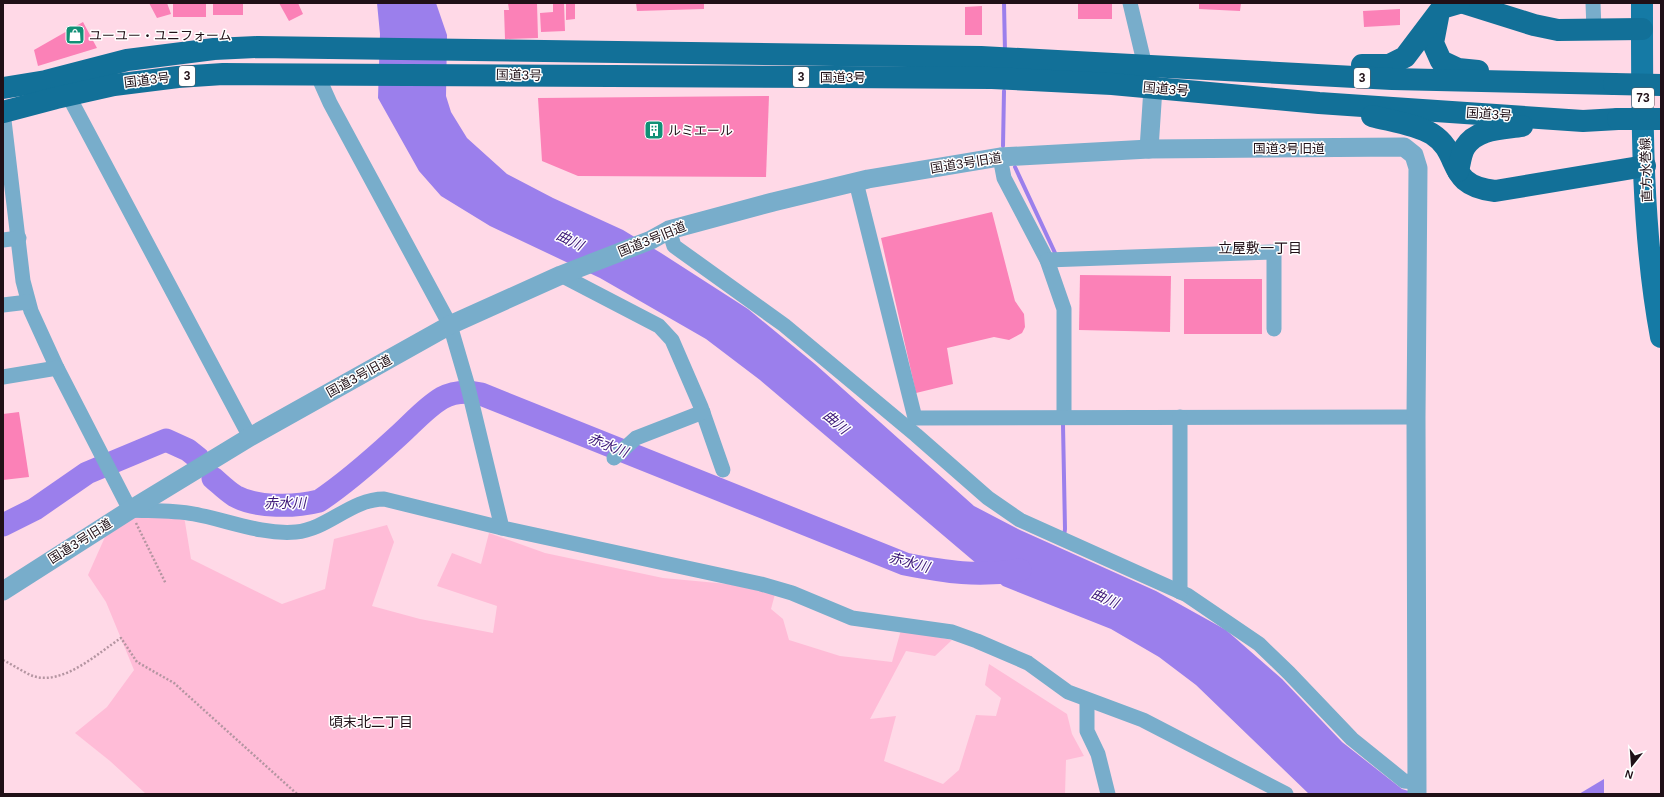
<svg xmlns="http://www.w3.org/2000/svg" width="1664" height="797" viewBox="0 0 1664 797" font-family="Helvetica,'Noto Sans JP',sans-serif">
	<rect width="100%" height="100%" fill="#ffd9e7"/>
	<path fill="#ffbcd7" d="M135 516H184L191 559 282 604 325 589 334 539 387 525 394 542 372 606 420 619 493 633 497 606 437 586 452 553 481 564 489 533 545 553 663 578 728 584 775 594 771 609 783 619 789 640 840 656 892 662 901 630 952 640 935 656 906 651 870 719 896 716 884 761 943 784 959 770 976 715 996 716 1001 698 985 685 989 664 1067 714 1072 734 1084 756 1066 760 1065 794H146L110 761 75 733 107 707 134 670 106 602 88 575 105 537Z"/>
	<g fill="#9b7fec">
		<path d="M377 3H436L447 35 446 96 451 112 467 138 507 174 553 198 623 230 661 253 748 309 815 364 974 506 1020 530 1156 591 1226 630 1282 679 1342 742 1402 789 1418 794H1309L1196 685 1159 657 1111 629 1003 586 760 380 706 339 600 278 490 226 441 196 419 171 378 98 380 34Z"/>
		<path d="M1604 779V794H1579Z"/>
	</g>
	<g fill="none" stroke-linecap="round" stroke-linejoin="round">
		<g stroke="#9b7fec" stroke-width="4">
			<path d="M1004 3 1005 52"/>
			<path d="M1003 146 1004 91"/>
			<path d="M1015 167 1056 255"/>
			<path d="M1063 425 1065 529 1064 536"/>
		</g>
		<g stroke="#9b7fec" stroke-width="23">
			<path d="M213 478C220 484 227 491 235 496 257 508 295 507 319 501 346 483 372 460 396 438 411 425 425 408 442 398 455 391 467 391 481 394L905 564C946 572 978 577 1020 570"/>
			<path d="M3 525 35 509 87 473 166 440 188 450 198 458"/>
		</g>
	</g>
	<g fill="#fb81b7">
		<path d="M149 3H167L171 14 157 18Z"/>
		<rect x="173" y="3" width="33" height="14"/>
		<rect x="213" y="3" width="30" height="12"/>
		<path d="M279 3H298L303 14 289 21Z"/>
		<path d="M508 3H537L538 38 505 39 504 10H509Z"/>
		<path d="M553 3H564L565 31 541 32 540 13 553 12Z"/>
		<path d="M566 3H575V19L566 20Z"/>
		<path d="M636 3H704V9L637 11Z"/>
		<rect x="1078" y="3" width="34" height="16"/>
		<path d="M1199 3H1241L1240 11 1199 9Z"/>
		<path d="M982 6V35H965V7Z"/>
		<path d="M1400 9V25L1364 27 1363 11Z"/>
		<path d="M83 22 97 48 38 66 34 50Z"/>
		<path d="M769 96 766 177 578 176 542 161 538 98Z"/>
		<path d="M992 212 1015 301 1024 314 1025 327 1022 333 1009 340 994 337 947 348 953 384 916 393 881 238Z"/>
		<path d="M1080 275 1171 276 1170 332 1079 330Z"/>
		<rect x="1184" y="279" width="78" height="55"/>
		<path d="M19 412 29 477 3 480V414Z"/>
	</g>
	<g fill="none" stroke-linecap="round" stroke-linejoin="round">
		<g stroke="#b495a1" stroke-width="2.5" stroke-dasharray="2 2" stroke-linecap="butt">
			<path d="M136 523 166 584"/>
			<path d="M3 660C13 665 23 672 33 676 63 686 98 653 121 638L137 662 174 683 297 794"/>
		</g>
		<g stroke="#78adcb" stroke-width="15">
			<path d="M1130 3 1145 66"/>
			<path d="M1593 3 1594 30"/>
			<path d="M317 74 330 103 450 325 467 383 502 528"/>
			<path d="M68 95 250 437"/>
			<path d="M3 112 23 281 31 311 57 368 130 510C151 511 173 510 194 514 227 520 262 535 296 532 328 529 351 499 384 499L502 528 761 584 792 593 852 618 952 632 977 641 1028 663 1068 692 1143 720 1286 794"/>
			<path d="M1000 157 1004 178 1047 260 1064 309V417"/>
			<path d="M856 182 915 418 1416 417"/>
			<path d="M669 230 674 246 784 325 916 435 988 498 1020 520 1187 595 1259 644 1289 673 1352 739 1404 781 1417 782"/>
			<path d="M3 240 19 238"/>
			<path d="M1047 260 1274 252V329"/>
			<path d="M561 275 659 326 672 340 701 407 723 470"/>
			<path d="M3 305 28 302"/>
			<path d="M3 377 57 368"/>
			<path d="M614 458 636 438 703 412"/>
			<path d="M1180 592V417"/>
			<path d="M1087 700V731L1098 754 1108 794"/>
		</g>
		<g stroke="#78adcb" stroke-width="19">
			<path d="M1148 75 1153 88 1149 149"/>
			<path d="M3 591 130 510 250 437 450 325 561 275 651 240 669 230 773 202 868 179 1000 157 1149 149 1404 147 1414 155 1418 168 1416 417 1417 794"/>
		</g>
		<path stroke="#157aa5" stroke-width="22" d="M1642 3C1642 112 1641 230 1661 337"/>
		<g stroke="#127098" stroke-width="22">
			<path d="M1464 3 1534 25 1558 30 1642 29"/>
			<path d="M1438 17 1433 43 1441 61 1458 69 1478 71"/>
			<path d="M1362 65H1389L1405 57 1442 8 1459 3"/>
			<path d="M3 88 46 81 127 60 214 49 257 47 981 57 1392 79 1614 84"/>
			<path d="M3 112 56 98 114 85 178 77 223 74 838 77 992 78 1112 84 1319 103 1583 121 1618 119"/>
			<path d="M1372 116C1391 121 1415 124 1432 134 1463 154 1444 185 1495 191L1645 166"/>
			<path d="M1458 171C1460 163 1461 153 1465 147 1477 128 1503 129 1522 126"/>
		</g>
		<g stroke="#127098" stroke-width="22">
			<path d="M1614 84 1661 85"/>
			<path d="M1618 119H1661"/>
		</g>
	</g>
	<defs>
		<g id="shop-square" transform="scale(1)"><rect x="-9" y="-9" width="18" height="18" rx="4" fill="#119076" stroke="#fff"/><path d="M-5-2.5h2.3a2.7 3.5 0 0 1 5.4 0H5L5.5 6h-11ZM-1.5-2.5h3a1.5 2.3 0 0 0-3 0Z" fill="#fff"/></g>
		<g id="building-square" transform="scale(1)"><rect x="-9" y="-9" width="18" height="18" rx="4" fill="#119076" stroke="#fff"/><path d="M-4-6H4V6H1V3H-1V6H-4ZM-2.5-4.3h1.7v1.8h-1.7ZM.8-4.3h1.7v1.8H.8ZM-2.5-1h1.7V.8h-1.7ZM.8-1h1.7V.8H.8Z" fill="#fff"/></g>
	</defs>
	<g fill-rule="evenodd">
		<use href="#shop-square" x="75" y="35"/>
		<use href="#building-square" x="654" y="130"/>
	</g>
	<g text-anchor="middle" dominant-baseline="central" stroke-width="3" stroke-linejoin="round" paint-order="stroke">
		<g fill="#fff" stroke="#63585d" stroke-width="1">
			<rect x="179" y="66" width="16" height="20" rx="3"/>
			<rect x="793" y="67" width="16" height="20" rx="3"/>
			<rect x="1354" y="68" width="16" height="20" rx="3"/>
			<rect x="1632" y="88" width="22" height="20" rx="3"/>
		</g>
		<g font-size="12" font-weight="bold" fill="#201017">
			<text x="187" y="76">3</text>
			<text x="801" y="77">3</text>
			<text x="1362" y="78">3</text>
			<text x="1643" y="98">73</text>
		</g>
		<g font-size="13" fill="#201017" stroke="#fff" text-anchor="start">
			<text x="89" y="35">ユーユー・ユニフォーム</text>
			<text x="668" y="130">ルミエール</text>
		</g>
		<g font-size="13" fill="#201017" stroke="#fff">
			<text transform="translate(519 75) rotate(1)">国道3号</text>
			<text x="843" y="77">国道3号</text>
			<text transform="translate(147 80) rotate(-7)">国道3号</text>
			<text transform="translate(1166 89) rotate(5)">国道3号</text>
			<text transform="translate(1489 114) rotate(4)">国道3号</text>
			<text x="1289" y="148">国道3号旧道</text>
			<text transform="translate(966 163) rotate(-9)">国道3号旧道</text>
			<text transform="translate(1646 170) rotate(-92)">直方水巻線</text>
			<text transform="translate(652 239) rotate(-22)">国道3号旧道</text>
			<text transform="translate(359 376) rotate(-29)">国道3号旧道</text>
			<text transform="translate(80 541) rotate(-32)">国道3号旧道</text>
		</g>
		<g font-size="14" font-style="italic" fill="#3a1476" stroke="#fff">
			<text transform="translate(570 240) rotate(26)">曲川</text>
			<text transform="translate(836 422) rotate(40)">曲川</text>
			<text transform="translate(608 445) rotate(22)">赤水川</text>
			<text transform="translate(285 503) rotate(-1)">赤水川</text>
			<text transform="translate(909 562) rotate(15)">赤水川</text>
			<text transform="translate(1105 598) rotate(24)">曲川</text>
		</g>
		<g font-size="14" fill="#201017" stroke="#fff">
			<text x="1260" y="248">立屋敷一丁目</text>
			<text x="371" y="722">頃末北二丁目</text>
		</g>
	</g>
	<rect width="1664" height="797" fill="none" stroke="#201017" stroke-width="8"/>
	<g transform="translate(1632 765) rotate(197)" stroke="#ffffff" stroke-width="3" paint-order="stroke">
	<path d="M0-3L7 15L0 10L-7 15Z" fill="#201017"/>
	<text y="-6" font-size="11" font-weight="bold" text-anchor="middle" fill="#201017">N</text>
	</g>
</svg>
